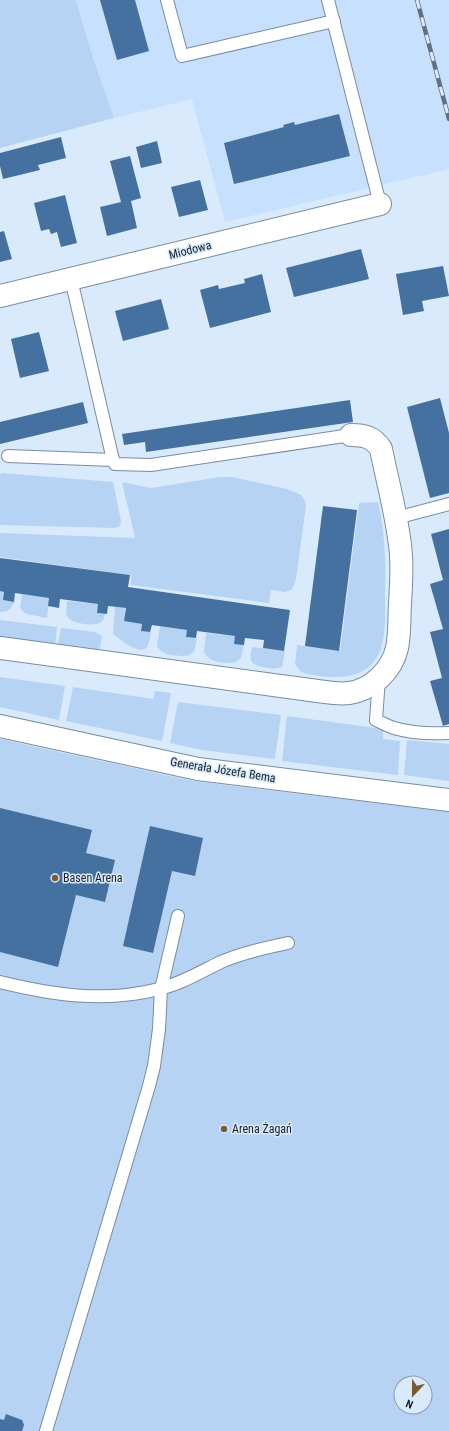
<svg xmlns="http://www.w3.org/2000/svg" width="449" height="1431" viewBox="0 0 449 1431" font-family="'Roboto Condensed',sans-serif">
	<rect width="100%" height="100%" fill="#d9eafd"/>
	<path fill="#c6e0fd" d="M76 0H449V169L225 222 192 99 114 118 93 58Z"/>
	<g fill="#b6d3f4" fill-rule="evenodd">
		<path d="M0 0H76L93 58 114 118 0 148Z"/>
		<path d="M2 473 113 482 121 521 120 526 115 528 0 525V475Z"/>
		<path d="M220 477H232L287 489 301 495 305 501 306 506 296 579 292 590 284 592 271 590 269 603 131 585V575L0 557V533L135 538 122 482 151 488Z"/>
		<path d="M378 502C385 533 386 564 385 596 385 611 386 627 383 641 375 681 336 681 304 673L300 671 295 664 297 645 340 651 359 503Z"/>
		<path d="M0 591 4 592 3 600 14 602C11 609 8 612 0 612Z"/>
		<path d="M22 594 49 598 47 618 26 614 20 608Z"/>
		<path d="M67 601 98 604 97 613 105 614C104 617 104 620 101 622 96 627 69 624 67 616 65 611 67 605 67 601Z"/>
		<path d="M115 607 125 608 124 621 142 624 141 631 151 632C150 637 150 642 148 645 142 659 120 639 113 634Z"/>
		<path d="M0 620 57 627 55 646 0 638Z"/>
		<path d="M160 626 187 630 186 637 197 639 194 652 187 656C177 656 162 656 157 646Z"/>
		<path d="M61 628 95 632 102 636 99 652 58 646Z"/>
		<path d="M206 633 235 636 244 645 241 658 234 663C223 663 209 663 204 652Z"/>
		<path d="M252 647 285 651 282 667C277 670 255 668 252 662 249 658 251 651 252 647Z"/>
		<path d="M0 677 65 686 59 720 0 707Z"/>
		<path d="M73 687 153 699 155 691 171 693 162 741 66 721Z"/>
		<path d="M178 702 281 715 275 759 202 750 170 743Z"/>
		<path d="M287 716 383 729V739L400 741 398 775 282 761Z"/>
		<path d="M0 739 193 781 449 812V1431H0ZM401 1383H425V1407H401Z"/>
		<path d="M407 740 449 744V781L404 775Z"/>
	</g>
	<g fill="#4571a1">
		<path d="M100 0H135L149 51 117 60Z"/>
		<path d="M339 114 350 156 234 184 224 143 284 127 283 125 294 122 295 125Z"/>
		<path d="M61 137 66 158 38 165 40 170 3 179 0 166V153Z"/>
		<path d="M157 141 162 163 141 168 136 147Z"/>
		<path d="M130 156 141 198 131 201 137 228 107 236 100 207 121 202 110 161Z"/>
		<path d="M200 180 208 210 179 217 171 187Z"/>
		<path d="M65 195 77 243 61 247 57 232 51 234 49 229 41 231 34 203Z"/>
		<path d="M4 231 12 259 0 262V232Z"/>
		<path d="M361 249 369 279 294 297 286 268Z"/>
		<path d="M443 266 449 296 422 301 424 311 403 315 396 274Z"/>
		<path d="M262 274 271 312 210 328 200 290 218 285 219 289 245 283 244 279Z"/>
		<path d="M161 299 169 329 123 341 115 311Z"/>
		<path d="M39 332 49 371 20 378 11 339Z"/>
		<path d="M440 398 449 433V493L430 498 407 407Z"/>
		<path d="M350 400 353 422 146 452 145 442 124 445 122 434Z"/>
		<path d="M83 402 88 423 0 444V422Z"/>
		<path d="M323 506 357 510 339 651 305 646Z"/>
		<path d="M449 529V724L443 726 430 681 442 678 430 632 443 629 430 584 443 580 431 534Z"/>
		<path d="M0 558 130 575 128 587 290 610 284 651 263 648 264 640 245 638 244 645 234 644 235 636 197 631 196 638 186 637 187 630 152 625 150 632 141 631 142 624 124 621 126 608 108 606 107 614 97 613 98 604 60 599 59 608 48 606 49 598 15 593 14 602 3 600 4 592 0 591Z"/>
		<path d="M0 808 92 830 86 853 115 860 105 902 76 895 58 967 0 952Z"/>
		<path d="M150 826 203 838 195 876 172 871 153 953 123 946Z"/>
		<path d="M6 1414 22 1420 24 1425 22 1431H0V1419L4 1420Z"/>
	</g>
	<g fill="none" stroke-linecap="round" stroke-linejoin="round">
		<g stroke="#798ca1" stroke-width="14">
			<g id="service">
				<path d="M167 0 182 56 334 21"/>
				<path d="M328 0 380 204"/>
				<path d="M71 279 113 460"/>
				<path d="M8 456 113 460 115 464 151 465 351 435"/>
				<path d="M396 518 449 504"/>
				<path d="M379 678 376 720C382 723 388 726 394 728 411 733 431 734 449 733"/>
				<path d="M0 982C54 995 105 1003 159 989 181 984 200 972 221 962 242 953 265 948 288 943"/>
				<path d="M46 1431 149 1086 154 1066 159 1029 161 989 178 916"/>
			</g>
		</g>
		<g stroke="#798ca1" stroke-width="24">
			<g id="minor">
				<path d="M0 296 380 204"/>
				<path d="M0 648 325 692C332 693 341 694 349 693 372 690 392 670 397 648 400 634 399 619 400 605 401 583 403 561 399 538 395 508 387 479 381 449 373 437 365 435 351 435"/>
				<path d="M0 726 198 769 449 800"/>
			</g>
		</g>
		<use href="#service" stroke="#fff" stroke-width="12"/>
		<use href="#minor" stroke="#fff" stroke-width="22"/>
		<g stroke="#646f7c" stroke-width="4.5">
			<path id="rail" d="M417 0 449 119"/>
		</g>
		<use href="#rail" stroke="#d9eafd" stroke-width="3" stroke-dasharray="9" stroke-linecap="butt"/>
	</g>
	<g fill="#7b5a30" stroke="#d9eafd" stroke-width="1.5">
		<circle cx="55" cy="878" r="4"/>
		<circle cx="224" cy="1129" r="4"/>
	</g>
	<g text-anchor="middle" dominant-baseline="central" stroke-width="3" stroke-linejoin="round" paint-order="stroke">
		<g font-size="12" fill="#1a212a" stroke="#d9eafd">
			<text transform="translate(190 250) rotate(-14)">Miodowa</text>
			<text transform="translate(223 770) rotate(9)">Generała Józefa Bema</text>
		</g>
		<g font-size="12" fill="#1a212a" stroke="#d9eafd" text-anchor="start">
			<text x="63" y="878">Basen Arena</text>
			<text x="232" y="1129">Arena Żagań</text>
		</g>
	</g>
	<g transform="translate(413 1395) rotate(202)"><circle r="19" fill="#d9eafd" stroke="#8d9aa9"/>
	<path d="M0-3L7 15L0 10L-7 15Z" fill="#7b5a30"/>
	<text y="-6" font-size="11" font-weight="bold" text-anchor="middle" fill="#1a212a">N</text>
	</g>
</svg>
